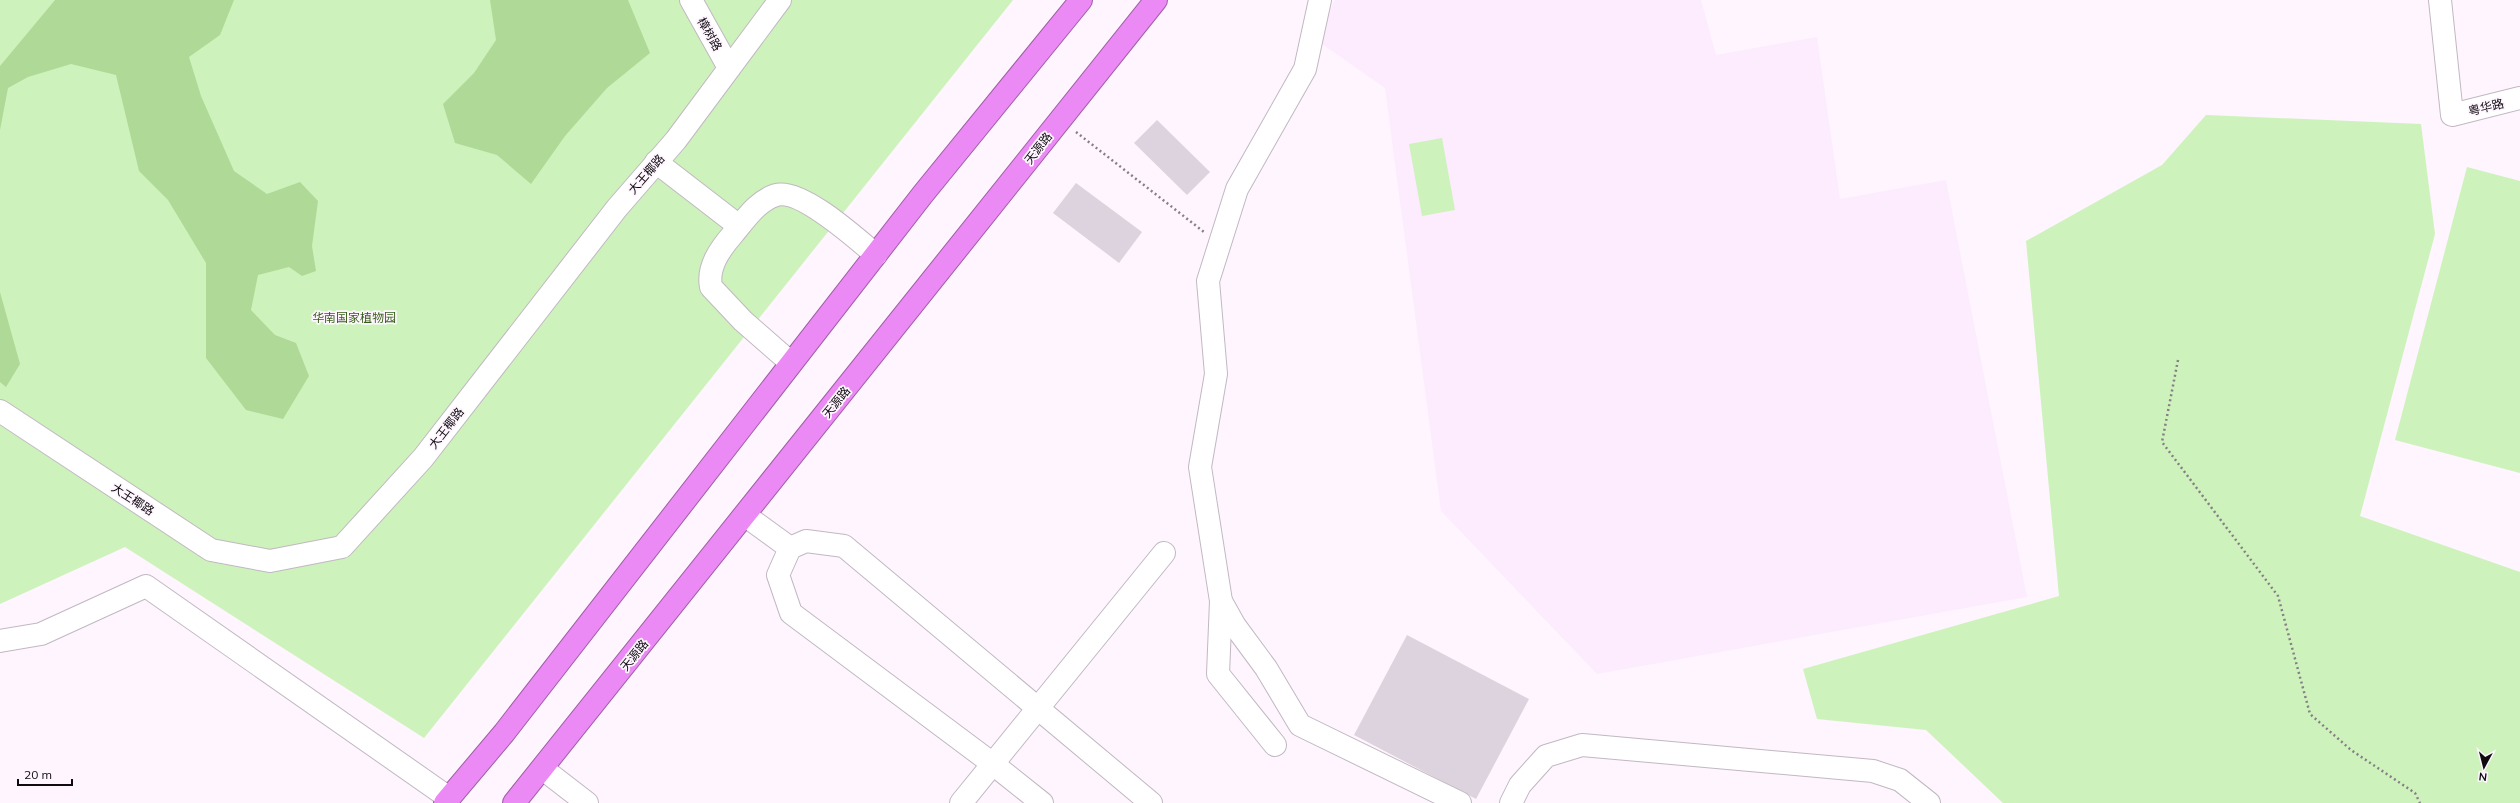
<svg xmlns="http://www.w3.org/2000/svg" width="2520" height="803" viewBox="0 0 2520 803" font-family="Mulish,'Noto Sans SC',sans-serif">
	<rect width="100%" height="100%" fill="#fef5fe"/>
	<path fill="#fcecfd" d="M1335 0H1701L1716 55 1817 37 1840 199 1946 180 2027 597 1597 674 1441 511 1385 88 1315 39Z"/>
	<g fill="#cef2bb">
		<path d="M0 0H1013L424 738 125 547 0 604Z"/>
		<path d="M2206 115 2421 124 2435 234 2360 516 2520 572V803H2003L1926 730 1817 719 1803 669 2059 596 2026 241 2162 165Z"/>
		<path d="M1442 138 1455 210 1422 216 1409 144Z"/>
		<path d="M2467 167 2520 181V473L2395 440Z"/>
	</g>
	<g fill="#afd997">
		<path d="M55 0H234L220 35 189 57 201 96 234 171 267 194 300 182 318 201 312 246 316 271 302 276 289 267 258 275 251 310 275 335 296 343 309 376 283 419 246 410 206 358V263L168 200 139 171 116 75 71 64 28 77 8 88 0 130V66Z"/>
		<path d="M490 0H628L650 53 607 88 565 136 531 184 497 155 455 143 443 104 474 73 496 40Z"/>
		<path d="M0 292 20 364 6 387 0 382Z"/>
	</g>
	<g fill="#ddd3de">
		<path d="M1157 120 1210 172 1187 195 1134 143Z"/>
		<path d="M1076 183 1142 232 1119 263 1053 213Z"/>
		<path d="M1407 635 1529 699 1476 799 1354 735Z"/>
	</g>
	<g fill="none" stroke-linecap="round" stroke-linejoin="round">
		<g stroke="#c1b8c2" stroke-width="24">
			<g id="minor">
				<path d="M691 0 729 68"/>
				<path d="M1320 0 1305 69 1237 189 1208 281 1216 374 1200 467 1221 601 1235 626 1266 668 1300 725 1460 803"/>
				<path d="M2440 0 2452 115 2520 98"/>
				<path d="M656 162 739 226"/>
				<path d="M791 363 743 321 711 287C707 267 720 249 733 234 745 220 757 201 776 195 801 188 857 239 876 255"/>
				<path d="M0 411 211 550 270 561 342 547 423 458 617 208 676 140 780 0"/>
				<path d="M746 516 790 548 778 575 791 613 993 764 1042 803"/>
				<path d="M790 548 806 541 844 546 1151 803"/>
				<path d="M1221 601 1218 674 1275 745"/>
				<path d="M0 641 41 634 146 586 449 798"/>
				<path d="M543 769 587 803"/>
				<path d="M961 803 1164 553"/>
				<path d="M1511 803 1520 785 1546 756 1582 745 1873 771 1900 780 1929 803"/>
			</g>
		</g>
		<g stroke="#9e5ea4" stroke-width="24">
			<g id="highway">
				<path d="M445 803 504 733 923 194 1081 0"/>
				<path d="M514 803 1156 0"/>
			</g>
		</g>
		<g stroke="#857f86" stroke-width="2.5" stroke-dasharray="2 3" stroke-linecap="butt">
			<path d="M1076 132 1204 232"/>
			<path d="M2178 360 2162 442 2278 596 2310 714 2351 750 2415 793 2420 803"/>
		</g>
		<use href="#minor" stroke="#fff" stroke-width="22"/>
		<use href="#highway" stroke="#eb8af4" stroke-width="22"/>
	</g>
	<g text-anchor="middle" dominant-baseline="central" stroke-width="3.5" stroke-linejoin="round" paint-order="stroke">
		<g font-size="12" fill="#0f0c10" stroke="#fef5fe">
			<text transform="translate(710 34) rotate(60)">樟树路</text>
			<text transform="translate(2486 107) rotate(-14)">粤华路</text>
			<text transform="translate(1038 148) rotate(-52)">天源路</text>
			<text transform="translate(646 174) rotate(-49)">大王椰路</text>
			<text transform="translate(836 402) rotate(-51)">天源路</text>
			<text transform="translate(446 428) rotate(-52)">大王椰路</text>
			<text transform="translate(133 499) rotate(33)">大王椰路</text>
			<text transform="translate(634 655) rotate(-51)">天源路</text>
		</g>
		<g font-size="12" fill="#365c1a" stroke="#fef5fe">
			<text x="354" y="317">华南国家植物园</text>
		</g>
	</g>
	<g transform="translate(2484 767) rotate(187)" stroke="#fef5fe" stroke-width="3" paint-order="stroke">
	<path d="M0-3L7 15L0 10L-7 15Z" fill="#0f0c10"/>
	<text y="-6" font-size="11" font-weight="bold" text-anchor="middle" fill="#0f0c10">N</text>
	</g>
	<path d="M18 779v6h54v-6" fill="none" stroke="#0f0c10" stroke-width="2"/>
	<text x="24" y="779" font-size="12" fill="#0f0c10" stroke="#fef5fe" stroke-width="3" paint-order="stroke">20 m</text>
</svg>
